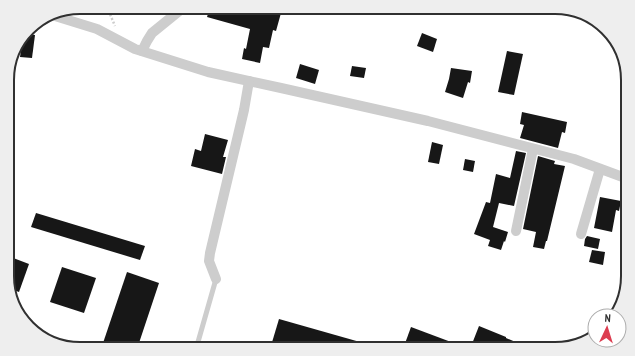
<svg xmlns="http://www.w3.org/2000/svg" width="635" height="356" viewBox="0 0 635 356" font-family="'PT Sans Narrow',sans-serif">
	<rect width="100%" height="100%" fill="#fff"/>
	<g fill="#171717">
		<path d="M210 7H259L281 13 276 31 273 30 269 48 263 47 260 63 242 59 244 48 246 49 250 29 207 17Z"/>
		<path d="M422 33 437 39 433 52 417 46Z"/>
		<path d="M27 34 35 35 32 58 20 57 22 43Z"/>
		<path d="M507 51 523 54 514 95 498 92Z"/>
		<path d="M300 64 319 70 315 84 296 78Z"/>
		<path d="M352 66 366 68 364 78 350 76Z"/>
		<path d="M451 68 472 71 470 83 468 82 463 98 445 92 449 79Z"/>
		<path d="M522 112 567 122 565 133 562 132 558 148 520 138 524 125 520 124Z"/>
		<path d="M205 134 228 140 223 157H226L222 174 191 166 195 149 201 151Z"/>
		<path d="M432 142 443 145 439 164 428 162Z"/>
		<path d="M516 151 526 153 514 206 499 203 493 227 508 232 505 242 504 241 501 250 488 246 490 240 474 234 486 202 490 203 496 174 510 178Z"/>
		<path d="M538 156 555 161 554 164 565 166 547 241H546L544 249 533 247 536 232 523 229Z"/>
		<path d="M465 159 475 161 473 172 463 170Z"/>
		<path d="M600 197 621 201 619 211 616 210 612 232 594 228Z"/>
		<path d="M36 213 145 246 140 260 31 227Z"/>
		<path d="M587 236 600 239 598 249 584 246 585 239Z"/>
		<path d="M592 250 605 252 603 265 589 262Z"/>
		<path d="M8 256 29 264 19 292 8 288Z"/>
		<path d="M62 267 96 278 84 313 50 302Z"/>
		<path d="M127 272 159 283 137 349H101Z"/>
		<path d="M279 319 374 346 373 349H270Z"/>
		<path d="M479 326 506 337V338L532 349H470Z"/>
		<path d="M411 327 467 348V349H403Z"/>
	</g>
	<g fill="none" stroke-linecap="round" stroke-linejoin="round">
		<path stroke="#cdcdcd" stroke-width="2.5" stroke-dasharray="2 2" stroke-linecap="butt" d="M107 7 115 26"/>
		<path stroke="#cdcdcd" stroke-width="5" d="M196 349 216 279"/>
		<g stroke="#cdcdcd" stroke-width="10">
			<path d="M55 16 97 29 135 49 208 72 281 88 428 121 574 159 628 179"/>
			<path d="M142 51 147 41 152 33 184 7"/>
			<path d="M516 231 533 149"/>
			<path d="M581 234 600 169"/>
			<path d="M216 279 209 261 210 253 244 110 249 81"/>
		</g>
	</g>
	<path d="M0 0H635V356H0ZM80 14H555A66 66 0 0 1 621 80V276A66 66 0 0 1 555 342H80A66 66 0 0 1 14 276V80A66 66 0 0 1 80 14Z" fill="#eee" fill-rule="evenodd"/>
	<path fill="none" stroke="#303030" stroke-width="2" d="M80 14H555A66 66 0 0 1 621 80V276A66 66 0 0 1 555 342H80A66 66 0 0 1 14 276V80A66 66 0 0 1 80 14Z"/>
	<g transform="translate(607 328) rotate(4)"><circle r="19" fill="#ffffff" stroke="#acacac"/>
	<path d="M0-3L7 15L0 10L-7 15Z" fill="#dc3d50"/>
	<text y="-6" font-size="11" font-weight="bold" text-anchor="middle" fill="#303030">N</text>
	</g>
</svg>
